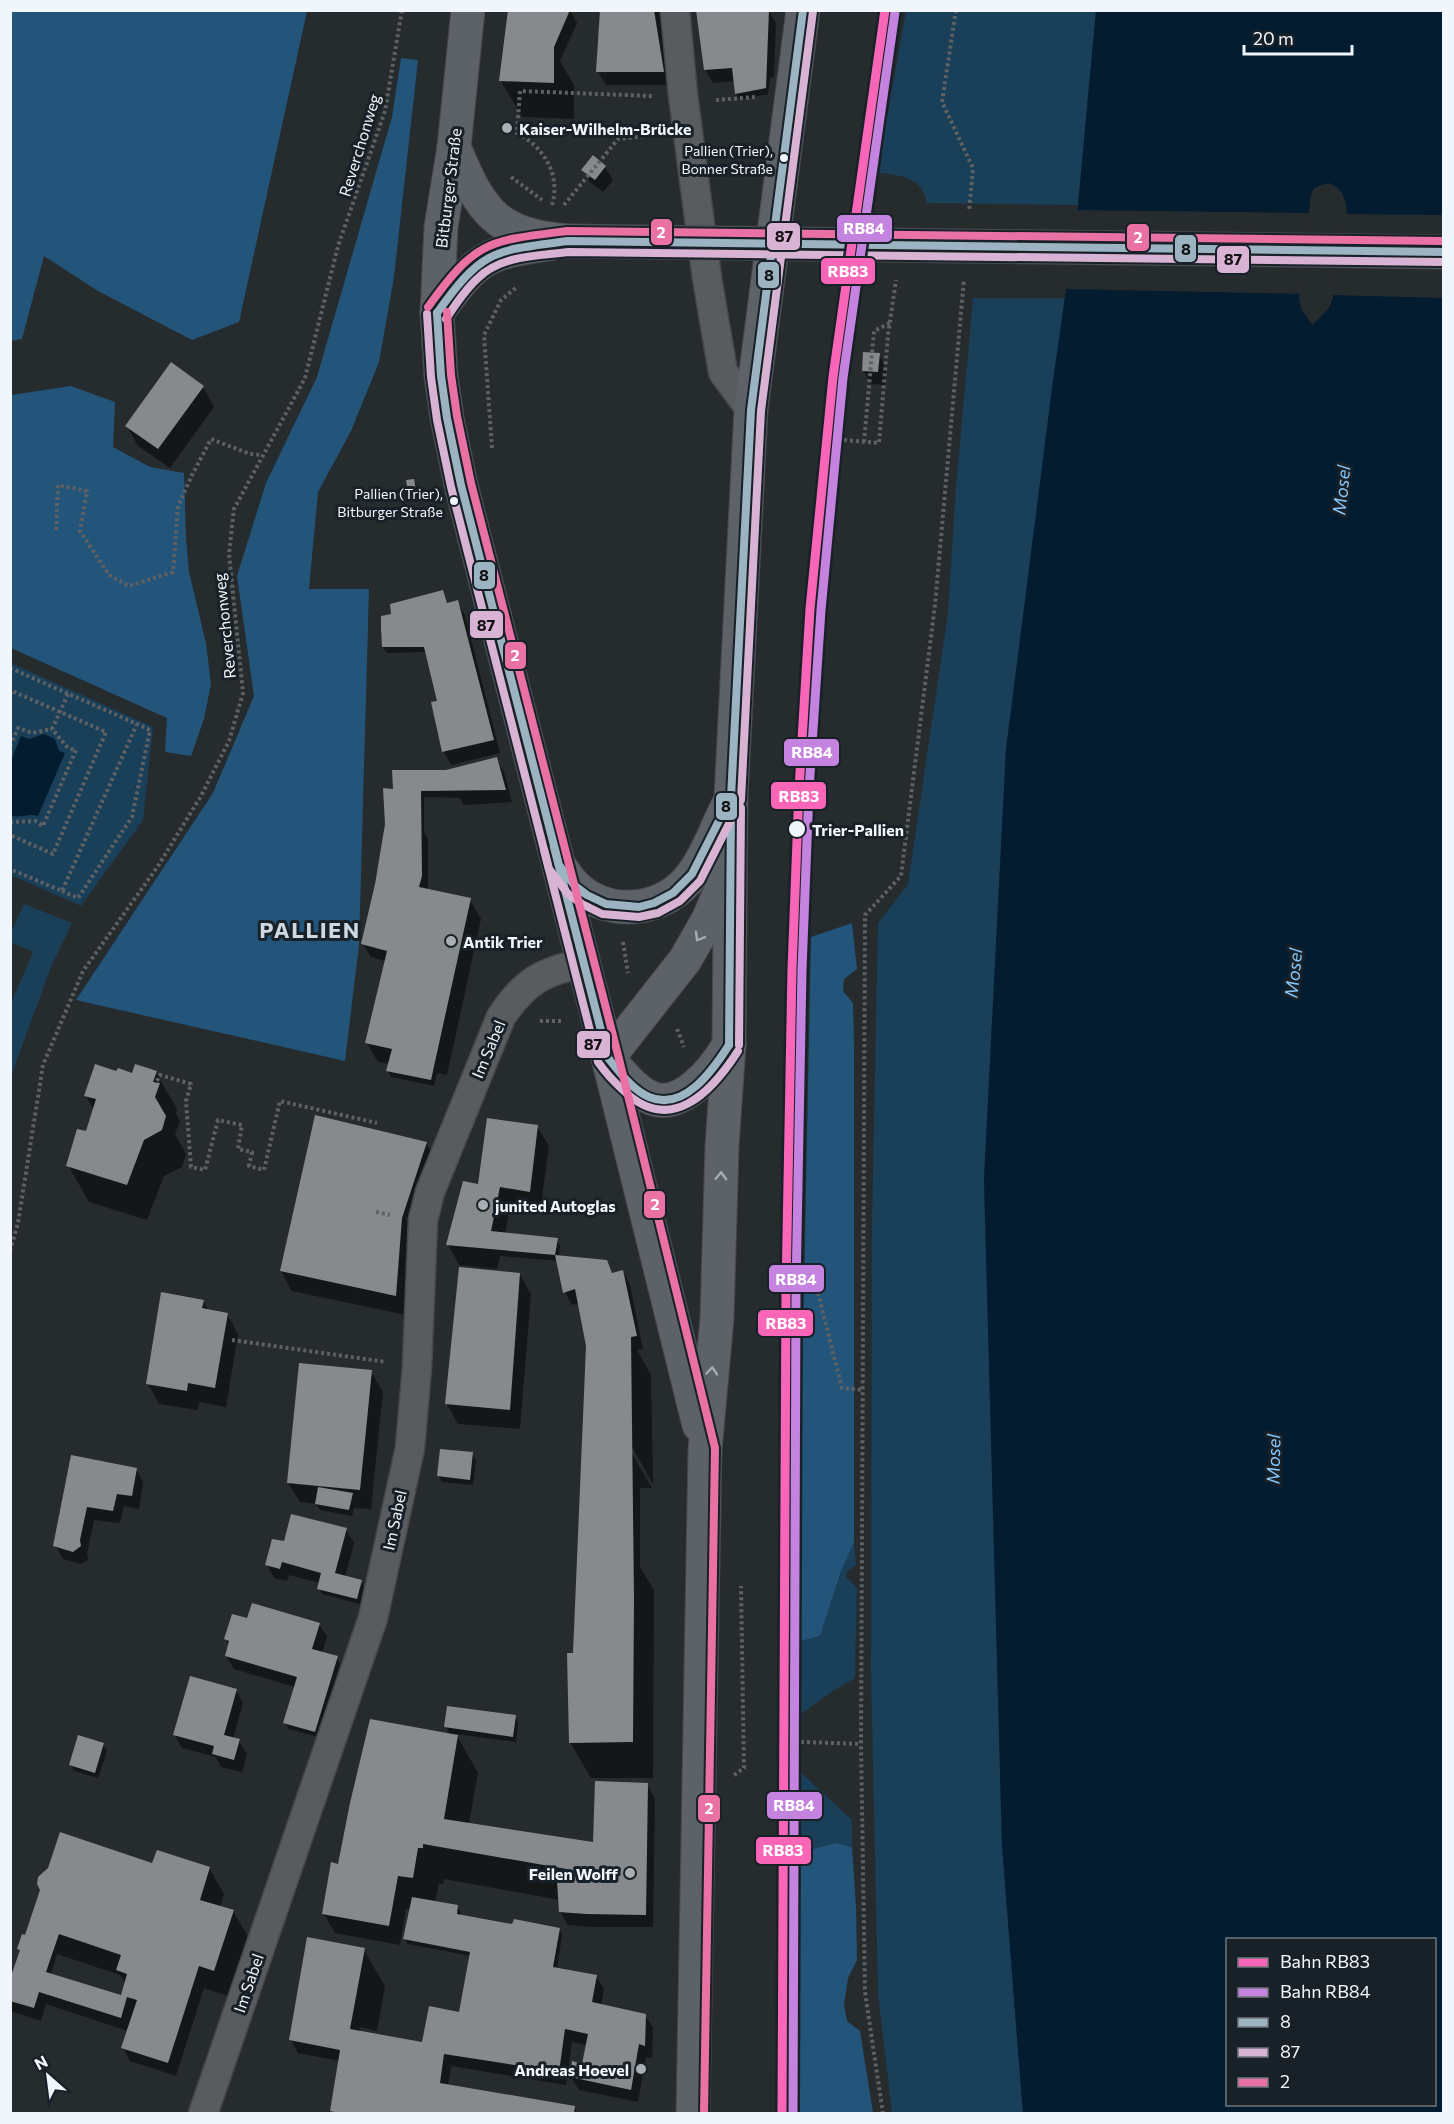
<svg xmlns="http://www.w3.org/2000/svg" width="1454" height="2124" viewBox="0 0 1454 2124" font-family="Commissioner,sans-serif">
	<rect width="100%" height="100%" fill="#262b2e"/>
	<g fill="#1a3f59">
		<path d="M906 11H1096L1078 205 927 203C922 175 901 177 877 172Z"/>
		<path d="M973 298H1065L1006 749 984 1179 1002 1845 1023 2113H892L878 1994 871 1673 872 1221 878 923 908 884 948 613 956 486Z"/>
		<path d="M11 663 153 727 143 820 81 906 11 875Z"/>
		<path d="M24 904 72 923 51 967 11 1076V1003L33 952 11 942V932Z"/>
		<path d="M854 1542 856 1565 847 1571 846 1577 857 1588 855 1678 833 1691 797 1717V1642L820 1636 840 1574Z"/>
		<path d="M797 1769 852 1820V1847L836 1843 797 1853Z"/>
	</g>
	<g fill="#23557b">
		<path d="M11 10 307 11 239 322 192 340 98 291 44 256 22 339 11 341Z"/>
		<path d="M401 58 418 60 394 277 379 362 351 431 318 492 309 589H369L359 945 345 1061 76 1000 213 793 254 696 237 576 266 483 317 377 392 117Z"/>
		<path d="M71 386 115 402 113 447 150 467 184 473 186 538 189 572 206 643 211 684 204 719 191 756 165 752 167 718 11 648V395Z"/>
		<path d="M852 923 857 969 844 979 843 991 853 1003 854 1045V1542L840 1574 820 1636 797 1642 811 937Z"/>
		<path d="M836 1843 852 1847 856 1907 857 1960 848 1978 844 2005 847 2021 860 2031 873 2113H800L797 1853Z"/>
	</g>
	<g fill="#031c2f" fill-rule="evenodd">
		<path d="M1096 11H1443V2113L1023 2114 1002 1845 984 1179 1006 749 1052 388 1078 205ZM1328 183C1358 191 1344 237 1341 258 1338 273 1337 289 1331 303 1327 313 1319 317 1313 325 1301 310 1299 307 1299 288L1311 195 1314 188ZM1228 1940H1434V2104H1228Z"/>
		<path d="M44 734 55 739 59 751 65 753 38 816C29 813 21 818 11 816V760L21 736 29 739Z"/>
	</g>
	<g fill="#262b2e">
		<path d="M1074 210 1310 213 1302 294 1063 289Z"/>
		<path d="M1344 214 1443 215V298L1331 295Z"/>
	</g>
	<g fill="#0007" fill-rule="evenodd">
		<path d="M570 10 577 23 560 61 574 85V119L522 117 501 81Z"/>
		<path d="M602 10H659L670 85H606L598 72Z"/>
		<path d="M768 10 776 23 774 77 770 78 768 94 740 100 736 94 735 81 713 83 705 70Z"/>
		<path d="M593 157 605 167 613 180 603 192 591 183 583 170Z"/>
		<path d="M879 355 886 368 885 385 871 384 863 370Z"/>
		<path d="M203 387 214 407 170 468 138 446 127 426Z"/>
		<path d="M414 481 417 487 419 501 414 502 410 496Z"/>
		<path d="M442 592 448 604 457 602 465 615 500 753 451 765 444 752 433 703 439 702 426 652 387 653 383 647 392 615Z"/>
		<path d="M496 759 504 772 512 802 464 805 460 798 424 797V832L428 839V891L470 900 481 919 447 1075 437 1073 434 1086 391 1077 388 1071 390 1064 378 1062 367 1043 386 961 371 957 363 944 395 791 446 771Z"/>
		<path d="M117 1072 133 1074 156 1073 177 1109 176 1113 180 1121 175 1134 186 1154 182 1167 164 1176 147 1220 89 1202 68 1165 87 1133 94 1110 86 1096Z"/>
		<path d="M537 1126 549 1146 540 1212 510 1206 505 1234 557 1240 560 1246 559 1257 606 1261 613 1274 623 1272 630 1285 643 1349 637 1350 651 1375 653 1484 631 1445 628 1447 652 1488H640V1567L654 1590 653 1778H591L570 1742 587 1346 579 1303 572 1305 565 1292 558 1261 500 1256 497 1269 459 1265 448 1245 479 1185Z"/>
		<path d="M426 1143 437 1163 406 1315 292 1291 281 1271Z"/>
		<path d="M520 1275 531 1294 520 1429 458 1424 447 1404Z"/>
		<path d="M203 1301 209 1311 227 1314 238 1334 226 1407 199 1402 198 1410 159 1404 148 1384Z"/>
		<path d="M371 1372 383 1392 371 1509 354 1508 352 1516 320 1510 316 1504 300 1502 288 1483Z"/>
		<path d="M472 1454 476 1460 473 1485 442 1482 439 1476Z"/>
		<path d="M72 1457 136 1469 143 1482 139 1509 124 1506 120 1523 94 1520 87 1554 88 1560 81 1564 63 1559 55 1545Z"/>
		<path d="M346 1530 354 1543 345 1577 361 1581 364 1587 360 1604 322 1594 319 1588 320 1583 289 1575 287 1581 274 1578 267 1565Z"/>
		<path d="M248 1620 319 1624 327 1637 322 1653 337 1658 340 1664 318 1737 289 1729 285 1722 295 1687 234 1669 226 1656 229 1645 226 1639Z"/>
		<path d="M236 1690 243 1703 233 1739 239 1741 247 1754 242 1772 221 1767 216 1757 182 1748 175 1735Z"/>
		<path d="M515 1717 518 1723 516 1742 456 1734 478 1773 469 1824 594 1843 647 1785 655 1798 653 1927H594L568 1925 560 1911V1900L444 1879 443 1884 439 1883 435 1903 457 1906 461 1913 460 1916 513 1926 559 1929 562 1935 557 1969 596 1976 604 1989 601 2006 645 2015 653 2028 652 2058 646 2057 638 2102 579 2090 571 2077 583 2066 587 2045 572 2042 566 2085 451 2066 448 2086 574 2107 578 2114H333L332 2110 340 2061 298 2053 291 2040 364 1950 385 1986 377 2031 360 2027 359 2032 423 2043 461 2014 471 1956 408 1944 405 1938 411 1909H406L400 1945 335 1933 323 1913 340 1865 450 1735 446 1727Z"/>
		<path d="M103 1745 107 1751 98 1778 74 1771 71 1764Z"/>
		<path d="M153 1865 209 1868 224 1894 220 1907 233 1911 248 1937 228 1996 204 1988 176 2076 130 2061 123 2048 128 2031 46 2004 41 2021 13 2012 10 2007V1984L21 1952 19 1949 26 1937ZM57 1954 120 1975 126 1984 122 1997 51 1974Z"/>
	</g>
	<g fill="#868a8d" fill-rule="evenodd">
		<path d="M508 10H570L554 47V83L499 81Z"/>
		<path d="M600 10H654L664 72H596Z"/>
		<path d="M696 10H769L766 88 735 94 732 68 704 70Z"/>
		<path d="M593 155 606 166 595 180 581 170Z"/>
		<path d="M863 352 880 353 878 372 862 371Z"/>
		<path d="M171 362 204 386 158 449 125 426Z"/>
		<path d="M414 479 417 495 409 497 406 480Z"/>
		<path d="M443 590 447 603 458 600 494 740 442 752 431 702 437 701 424 647H382L381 628V616L391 614 390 604Z"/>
		<path d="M497 757 506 790 421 791 422 876 419 887 471 898 431 1080 386 1071 392 1049 365 1043 387 951 361 944 375 884 385 824 383 788 393 789 392 770H446Z"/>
		<path d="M95 1064 116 1071 118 1068 132 1073 135 1064 157 1071 153 1082 160 1083 155 1097 166 1116 162 1130 144 1140 127 1185 66 1166 77 1129 86 1131 96 1099 84 1096Z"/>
		<path d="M315 1115 427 1142 402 1218 396 1296 280 1271Z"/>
		<path d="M487 1118 538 1125 530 1192 500 1187 491 1231 558 1238 555 1255 446 1245 463 1181 478 1184Z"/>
		<path d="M555 1255 607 1260 612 1273 623 1270 637 1336 631 1337 634 1598 633 1742 569 1743 567 1653H573L586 1346 575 1289 563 1293Z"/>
		<path d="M459 1267 520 1273 510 1410 445 1404Z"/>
		<path d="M161 1292 204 1300 202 1308 228 1313 215 1388 188 1383 187 1391 146 1384Z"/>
		<path d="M299 1363 372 1370 360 1490 287 1483Z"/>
		<path d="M440 1449 473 1452 470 1480 437 1476Z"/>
		<path d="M71 1455 137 1468 132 1496 117 1494 113 1511 87 1507 80 1540 81 1546 73 1552 53 1546Z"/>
		<path d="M318 1487 353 1493 349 1510 315 1504Z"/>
		<path d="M291 1514 347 1528 335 1573 362 1580 357 1599 317 1589 321 1573 282 1562 280 1569 265 1565 272 1539 284 1541Z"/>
		<path d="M252 1603 320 1623 312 1649 338 1656 315 1732 283 1723 297 1677 225 1656 229 1641 224 1639 232 1614 247 1618Z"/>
		<path d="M190 1676 237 1689 224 1735 240 1739 234 1760 212 1754 214 1746 173 1735Z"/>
		<path d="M447 1706 516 1715 513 1737 444 1727Z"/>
		<path d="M370 1719 458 1735 444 1819 593 1842 595 1781 648 1783 646 1915 586 1914 559 1912 557 1881 572 1878V1870L423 1844V1848H418L413 1878 398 1876 389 1926 322 1914 331 1862 338 1864 350 1803Z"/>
		<path d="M78 1735 104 1743 95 1773 69 1765Z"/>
		<path d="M60 1832 152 1863 157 1850 210 1867 200 1900 234 1910 214 1971 199 1966 168 2063 121 2048 137 2000 127 1997 121 2018 39 1992 34 2008 10 2001V1979L20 1950 17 1949 22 1934 25 1935 40 1890 37 1884 38 1877 48 1868ZM59 1934 121 1955 116 1970 127 1974 121 1995 46 1972Z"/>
		<path d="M412 1897 458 1905 457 1914 512 1924 514 1919 560 1928 553 1967 597 1975 592 2002 646 2014 645 2046 639 2044 631 2090 570 2077 572 2061 582 2064 588 2034 565 2029 559 2072 444 2054 440 2083 575 2106 574 2114H343L330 2111 340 2050 289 2040 307 1937 365 1948 350 2029 422 2042 429 2006 459 2012 470 1952 403 1939Z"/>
	</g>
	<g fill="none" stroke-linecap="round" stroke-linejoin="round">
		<g stroke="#45494c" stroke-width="31">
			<g id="street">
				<path d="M675 10 683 95 707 278 723 372 751 410"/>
				<path d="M203 2114 373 1618 410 1448 417 1367 423 1220 430 1192 501 1017C524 982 543 971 584 963"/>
			</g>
		</g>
		<g stroke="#45494c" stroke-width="35">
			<g id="primary">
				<path d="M468 10 454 147 441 227 437 313 441 376 447 418 461 485 608 1058 699 1425"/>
				<path d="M454 147C481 212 496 235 568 241"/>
				<path d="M437 313C477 259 482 253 549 244"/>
				<path d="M560 867C565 873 569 880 574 885 606 917 658 913 687 881 705 861 715 831 727 807"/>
				<path d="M608 1058 685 960 708 920 724 883"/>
				<path d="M608 1058C620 1072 633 1089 649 1097 681 1113 715 1068 729 1045"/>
				<path d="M693 2114 705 1450 717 1318 722 1146 729 1045 731 797 751 410 803 10"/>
			</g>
		</g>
		<g stroke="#5d6164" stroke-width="4" stroke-dasharray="3 3" stroke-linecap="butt">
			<path d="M956 10 942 102 973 168 969 212"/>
			<path d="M716 100 756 97"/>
			<path d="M511 177 542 200"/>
			<path d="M552 205C561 175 544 147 517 133L520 91 652 96"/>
			<path d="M564 205 618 139 655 135"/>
			<path d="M844 440 879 443 888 335 896 280"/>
			<path d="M864 442 874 331 890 323"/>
			<path d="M492 448 484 335 501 300 517 287"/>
			<path d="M56 530 58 485 87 491 80 531 109 575 129 586 173 572 178 506 192 475 211 439 250 454 262 455"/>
			<path d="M10 668 137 724 62 891 10 869"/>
			<path d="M10 695 12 691 106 732 53 854 10 835"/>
			<path d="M10 746 18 728 32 733 52 729"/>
			<path d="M10 822 35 821 43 826 76 750 68 748 52 729 68 694"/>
			<path d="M62 891 78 898 132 817 150 730 137 724"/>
			<path d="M623 942 628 973"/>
			<path d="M540 1021H562"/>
			<path d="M677 1029 684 1047"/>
			<path d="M157 1081 160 1075 191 1084 186 1101 191 1167 205 1170 218 1120 242 1125 238 1149 252 1152 249 1166 264 1170 280 1101 377 1123"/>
			<path d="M376 1212 390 1215"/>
			<path d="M10 1251 18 1223 43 1065 83 971 158 866 201 796 229 741 243 693 229 554 234 509 305 378 338 246 385 111 402 10"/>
			<path d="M803 1288 817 1289 842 1388 863 1390"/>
			<path d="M232 1340 386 1362"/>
			<path d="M801 1742 861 1744"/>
			<path d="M734 1775 744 1768 741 1586"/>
			<path d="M883 2114 865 1992 861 1744 865 915 901 876 935 605 964 279"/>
		</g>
		<use href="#street" stroke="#595c5f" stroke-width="28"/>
		<use href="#primary" stroke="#5c6267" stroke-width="33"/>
		<g stroke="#45494c" stroke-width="35" stroke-linecap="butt">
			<path id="primary-bridge" d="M568 241 1444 252"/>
		</g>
		<use href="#primary-bridge" stroke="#5c6267" stroke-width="33"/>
		<g stroke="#192128" stroke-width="12">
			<g id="bus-1">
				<path d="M437 313 441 376 447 418 461 485 559 865 575 886 587 895 606 904 639 907 654 903 673 893 692 874 731 797 751 410 803 10"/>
				<path d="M437 313C483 249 492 251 568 241L1444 252"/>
				<path d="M554 847 608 1058C619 1071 632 1090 649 1097 684 1112 713 1070 729 1045"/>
				<path d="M729 1045 731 808"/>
			</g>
		</g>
		<g stroke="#192128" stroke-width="12">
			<g id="bus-2">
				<path d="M427 314 431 377 437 420 451 487 549 869 568 894 582 904 602 914 639 917 658 913 680 901 700 881 741 800 761 411 813 11"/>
				<path d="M446 319C455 305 465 290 477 279 501 255 537 256 569 252L1444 262"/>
				<path d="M544 850 598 1062C605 1072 614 1082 623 1090 670 1136 711 1093 738 1051"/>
				<path d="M739 1045 741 808"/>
			</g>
		</g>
		<g stroke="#192128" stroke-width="12">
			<g id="bus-3">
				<path d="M428 307C476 240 488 241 567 231L1444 241"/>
				<path d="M447 312 451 375 457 416 471 483 618 1055 715 1448 704 2114"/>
			</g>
		</g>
		<use href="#bus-1" stroke="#9cb3c2" stroke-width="8"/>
		<use href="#bus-2" stroke="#d9b3d4" stroke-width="8"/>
		<use href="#bus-3" stroke="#ea71a4" stroke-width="8"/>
		<g stroke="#192128" stroke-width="14">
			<path id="rail-1" d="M782 2114 786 1290 792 969 799 789 810 609 833 377 885 10"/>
		</g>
		<g stroke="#192128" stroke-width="14">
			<path id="rail-2" d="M793 2114 796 1290 802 970 809 790 821 610 843 378 895 12"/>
		</g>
		<use href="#rail-1" stroke="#fa66b7" stroke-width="9"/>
		<use href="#rail-2" stroke="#c483df" stroke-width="9"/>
	</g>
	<defs><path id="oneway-chevron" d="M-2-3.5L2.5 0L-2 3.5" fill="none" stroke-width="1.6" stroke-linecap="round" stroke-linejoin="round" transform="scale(1.5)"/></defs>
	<g stroke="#a6acb1">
		<use href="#oneway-chevron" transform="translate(699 937) rotate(120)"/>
		<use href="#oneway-chevron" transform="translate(721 1176) rotate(-88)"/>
		<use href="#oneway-chevron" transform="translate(712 1371) rotate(-85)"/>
	</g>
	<g fill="#a9afb3" stroke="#192128" stroke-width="2">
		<circle cx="507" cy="128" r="6"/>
		<circle cx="451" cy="941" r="6"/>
		<circle cx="483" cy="1205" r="6"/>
		<circle cx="630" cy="1873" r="6"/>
		<circle cx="641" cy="2069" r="6"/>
	</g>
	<g fill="#f0f6fb" stroke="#192128" stroke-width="2">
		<circle cx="784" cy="158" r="5"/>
		<circle cx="454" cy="501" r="5"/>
		<circle cx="797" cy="829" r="9"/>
	</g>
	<g text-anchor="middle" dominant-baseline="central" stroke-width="6" stroke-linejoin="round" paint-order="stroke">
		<g font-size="14" fill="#f0f6fb" stroke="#192128" text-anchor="end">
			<text x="773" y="150">Pallien (Trier),<tspan x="773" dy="18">Bonner Straße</tspan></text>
			<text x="443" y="493">Pallien (Trier),<tspan x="443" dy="18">Bitburger Straße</tspan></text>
		</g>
		<g font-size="16" font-weight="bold" fill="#f0f6fb" stroke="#192128" text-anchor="start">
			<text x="519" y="128">Kaiser-Wilhelm-Brücke</text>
			<text x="463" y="941">Antik Trier</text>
			<text x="495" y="1205">junited Autoglas</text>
			<text x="618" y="1873" text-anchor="end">Feilen Wolff</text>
			<text x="629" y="2069" text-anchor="end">Andreas Hoevel</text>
		</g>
		<g font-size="16" fill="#f0f6fb" stroke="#192128">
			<text transform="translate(359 145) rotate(-73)">Reverchonweg</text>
			<text transform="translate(448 188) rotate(-83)">Bitburger Straße</text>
			<text transform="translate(224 626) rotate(-96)">Reverchonweg</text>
			<text transform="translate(488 1049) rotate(-67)">Im Sabel</text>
			<text transform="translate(394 1520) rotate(-78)">Im Sabel</text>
			<text transform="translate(248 1983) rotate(-71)">Im Sabel</text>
		</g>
		<g font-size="16" font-weight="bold" fill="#f0f6fb" stroke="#192128" text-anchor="start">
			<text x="812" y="829">Trier-Pallien</text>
		</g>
		<g font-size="18" font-style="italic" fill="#87c6f9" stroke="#192128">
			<text transform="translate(1341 490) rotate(-84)">Mosel</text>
			<text transform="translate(1293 973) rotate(-84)">Mosel</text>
			<text transform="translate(1273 1459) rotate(-89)">Mosel</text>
		</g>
		<g font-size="22" font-weight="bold" letter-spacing="1.5" fill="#cdd8e2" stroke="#192128">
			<text x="310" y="929">PALLIEN</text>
		</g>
	</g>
	<g stroke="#192128" stroke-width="2">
		<rect x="836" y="214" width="57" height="29" rx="6" fill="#c483df"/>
		<rect x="650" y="218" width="23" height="28" rx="6" fill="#ea71a4"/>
		<rect x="766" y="222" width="35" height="29" rx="6" fill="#d9b3d4"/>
		<rect x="1126" y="223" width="24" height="29" rx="6" fill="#ea71a4"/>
		<rect x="1174" y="234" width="23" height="29" rx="6" fill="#9cb3c2"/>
		<rect x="1216" y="245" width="34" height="29" rx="6" fill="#d9b3d4"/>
		<rect x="820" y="257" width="56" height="28" rx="6" fill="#fa66b7"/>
		<rect x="757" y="261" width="23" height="28" rx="6" fill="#9cb3c2"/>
		<rect x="473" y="561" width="23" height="29" rx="6" fill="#9cb3c2"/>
		<rect x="469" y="610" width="35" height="29" rx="6" fill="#d9b3d4"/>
		<rect x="504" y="641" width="23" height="29" rx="6" fill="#ea71a4"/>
		<rect x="783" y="738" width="57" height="29" rx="6" fill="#c483df"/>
		<rect x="770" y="781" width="57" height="29" rx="6" fill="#fa66b7"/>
		<rect x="715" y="792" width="23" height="29" rx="6" fill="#9cb3c2"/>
		<rect x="576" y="1030" width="35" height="29" rx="6" fill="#d9b3d4"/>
		<rect x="643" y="1190" width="23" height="29" rx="6" fill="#ea71a4"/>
		<rect x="768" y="1264" width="57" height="29" rx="6" fill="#c483df"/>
		<rect x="757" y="1309" width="57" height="28" rx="6" fill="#fa66b7"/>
		<rect x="766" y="1791" width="57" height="29" rx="6" fill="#c483df"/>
		<rect x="697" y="1794" width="24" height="29" rx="6" fill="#ea71a4"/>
		<rect x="755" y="1836" width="57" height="29" rx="6" fill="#fa66b7"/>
	</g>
	<g font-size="16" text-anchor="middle" font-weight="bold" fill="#fff">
		<text x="864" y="234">RB84</text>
		<text x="661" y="238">2</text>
		<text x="1138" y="243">2</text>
		<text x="848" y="277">RB83</text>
		<text x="515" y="661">2</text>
		<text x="812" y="758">RB84</text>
		<text x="799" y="802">RB83</text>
		<text x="655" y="1210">2</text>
		<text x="796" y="1285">RB84</text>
		<text x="786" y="1329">RB83</text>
		<text x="794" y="1811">RB84</text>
		<text x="709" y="1814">2</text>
		<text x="783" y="1856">RB83</text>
	</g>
	<g font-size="16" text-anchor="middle" font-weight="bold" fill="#111">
		<text x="784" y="242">87</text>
		<text x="1186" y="255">8</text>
		<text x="1233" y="265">87</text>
		<text x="769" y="281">8</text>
		<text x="484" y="581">8</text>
		<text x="486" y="631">87</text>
		<text x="726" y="812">8</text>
		<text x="593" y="1050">87</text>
	</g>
	<rect width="1454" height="2124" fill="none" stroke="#f0f6fb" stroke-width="24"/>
	<rect x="1226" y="1938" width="210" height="168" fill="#192128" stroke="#6f767c" stroke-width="1.5"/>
	<rect x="1238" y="1958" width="30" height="9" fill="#fa66b7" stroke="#6f767c" stroke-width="1.5"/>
	<text x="1280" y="1968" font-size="18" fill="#f0f6fb">Bahn RB83</text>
	<rect x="1238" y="1988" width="30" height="9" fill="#c483df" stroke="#6f767c" stroke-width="1.5"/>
	<text x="1280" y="1998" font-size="18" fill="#f0f6fb">Bahn RB84</text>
	<rect x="1238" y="2018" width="30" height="9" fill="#9cb3c2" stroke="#6f767c" stroke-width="1.5"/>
	<text x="1280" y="2028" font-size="18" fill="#f0f6fb">8</text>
	<rect x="1238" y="2048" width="30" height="9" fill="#d9b3d4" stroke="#6f767c" stroke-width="1.5"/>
	<text x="1280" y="2058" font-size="18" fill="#f0f6fb">87</text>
	<rect x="1238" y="2078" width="30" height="9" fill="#ea71a4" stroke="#6f767c" stroke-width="1.5"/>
	<text x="1280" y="2088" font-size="18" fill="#f0f6fb">2</text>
	<g transform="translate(48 2076) rotate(332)" stroke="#192128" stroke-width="4.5" paint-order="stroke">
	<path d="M0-4.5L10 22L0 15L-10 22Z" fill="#f0f6fb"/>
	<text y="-9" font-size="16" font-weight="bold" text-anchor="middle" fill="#f0f6fb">N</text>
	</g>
	<path d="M1244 45v9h108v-9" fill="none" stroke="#f0f6fb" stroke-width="3"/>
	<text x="1253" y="45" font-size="18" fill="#f0f6fb" stroke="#192128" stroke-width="4.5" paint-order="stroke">20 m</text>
</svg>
